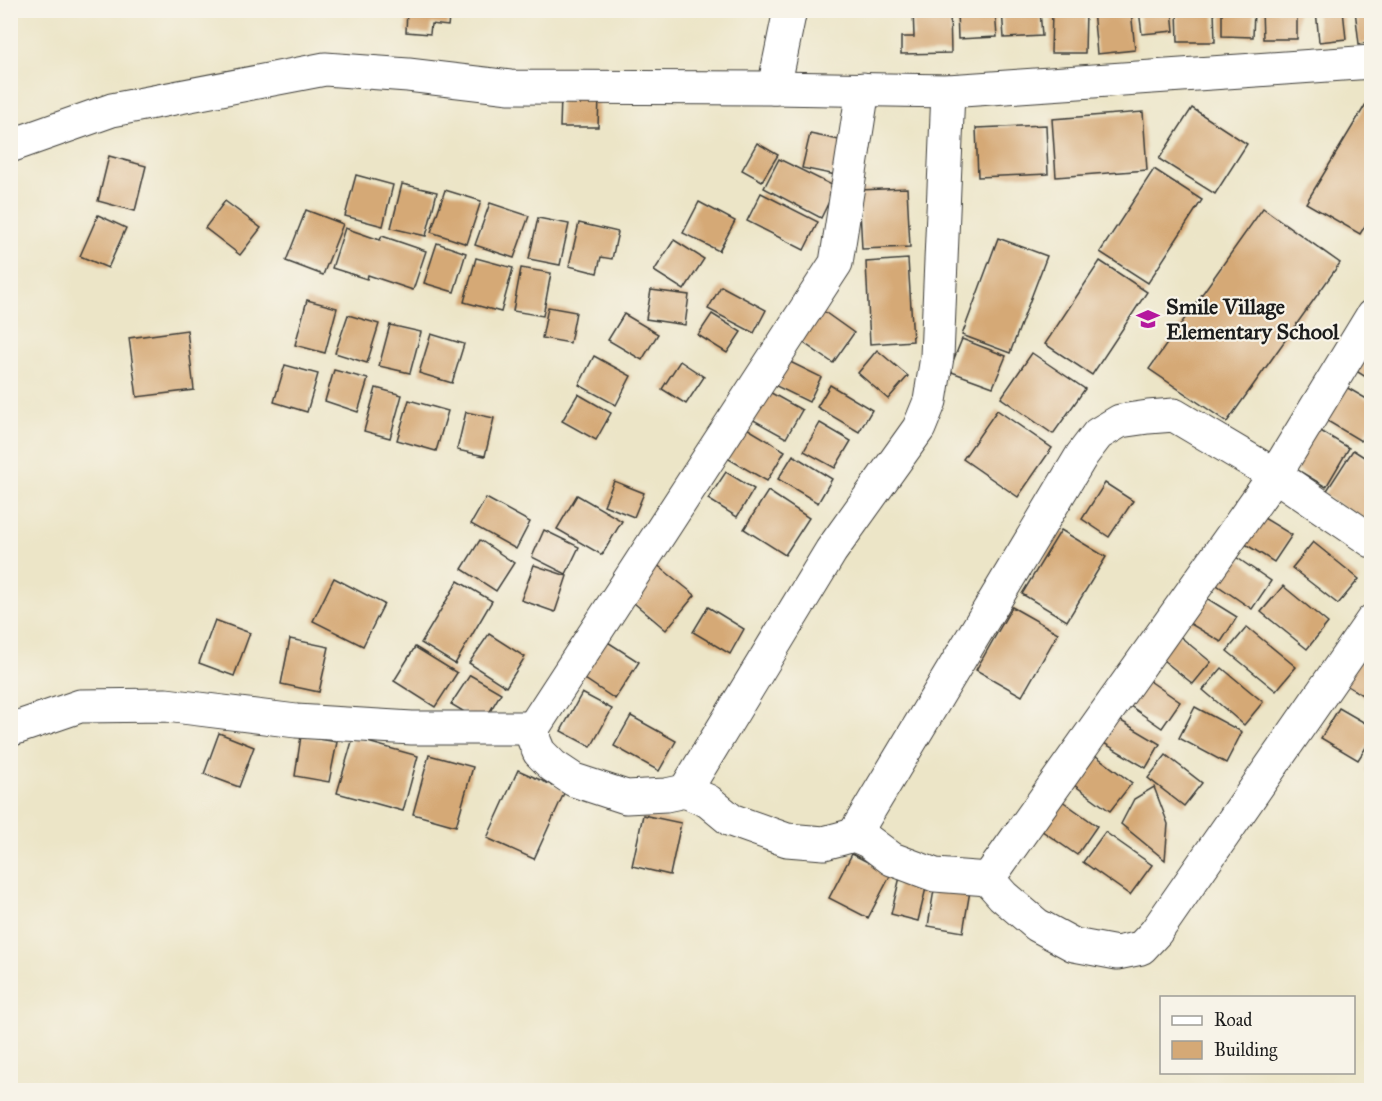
<svg xmlns="http://www.w3.org/2000/svg" width="1382" height="1101" viewBox="0 0 1382 1101" font-family="'IM FELL Great Primer',serif">
	<rect width="100%" height="100%" fill="#f7f3e8"/>
	<filter id="ink" filterUnits="userSpaceOnUse"><feTurbulence type="fractalNoise" baseFrequency=".0167" numOctaves="2"/><feDisplacementMap in="SourceGraphic" scale="12" xChannelSelector="R" yChannelSelector="G"/><feConvolveMatrix kernelMatrix="1 2 1 2 8 2 1 2 1" color-interpolation-filters="sRGB"/></filter>
	<filter id="wash" filterUnits="userSpaceOnUse"><feTurbulence type="fractalNoise" baseFrequency=".008" numOctaves="4" result="noise"/><feDisplacementMap in="SourceGraphic" scale="24" xChannelSelector="R" yChannelSelector="G"/><feGaussianBlur stdDeviation="1.35" result="paint"/><feColorMatrix in="noise" values="0 0 0 0 0 0 0 0 0 0 0 0 0 0 0 0 0 1.4 0 .05"/><feComposite in="paint" operator="in"/></filter>
	<g filter="url(#wash)">
		<rect width="100%" height="100%" fill="#ece5c7"/>
		<g id="blocks">
			<g fill="#d5a976">
				<path d="M407 10H450L448 26 431 24 430 34 406 32Z"/>
				<path d="M913 10H950L951 53 901 54V37H914Z"/>
				<path d="M957 10H995L997 37 958 39Z"/>
				<path d="M1002 10H1040L1042 36 1004 38Z"/>
				<path d="M1052 10H1086L1085 53H1051Z"/>
				<path d="M1093 10H1131L1135 50 1097 54Z"/>
				<path d="M1139 10H1172L1174 31 1142 34Z"/>
				<path d="M1177 10H1214L1215 42H1178Z"/>
				<path d="M1222 10H1254L1253 37 1222 36Z"/>
				<path d="M1262 10H1297V39H1263Z"/>
				<path d="M1316 10H1343L1346 39 1319 42Z"/>
				<path d="M1355 10H1372V42L1359 44Z"/>
				<path d="M561 97H599L598 127H560Z"/>
				<path d="M1369 99 1372 100V215L1360 234 1306 203Z"/>
				<path d="M1192 108 1247 144 1215 194 1159 159Z"/>
				<path d="M1143 112 1147 170 1056 177 1052 119Z"/>
				<path d="M1046 125 1048 174 978 177 976 128Z"/>
				<path d="M810 134 844 141 836 175 802 168Z"/>
				<path d="M757 143 778 155 762 181 742 170Z"/>
				<path d="M109 156 146 166 135 211 98 201Z"/>
				<path d="M779 159 836 187 821 218 764 188Z"/>
				<path d="M1154 169 1202 200 1148 283 1100 252Z"/>
				<path d="M356 175 393 185 383 226 345 216Z"/>
				<path d="M402 184 437 192 426 236 391 228Z"/>
				<path d="M907 188 910 247 862 249 859 190Z"/>
				<path d="M445 190 481 201 467 244 431 232Z"/>
				<path d="M761 193 818 222 804 250 747 221Z"/>
				<path d="M225 201 261 228 240 255 205 228Z"/>
				<path d="M699 202 735 221 719 251 683 233Z"/>
				<path d="M490 203 529 216 514 258 475 245Z"/>
				<path d="M1263 208 1340 263 1227 422 1149 369Z"/>
				<path d="M306 210 343 224 323 275 286 261Z"/>
				<path d="M98 215 126 228 108 268 80 256Z"/>
				<path d="M538 218 569 224 560 265 529 259Z"/>
				<path d="M579 223 618 232 612 259 601 257 597 273 569 266Z"/>
				<path d="M345 228 380 240 382 236 426 251 413 290 368 275 367 279 332 268Z"/>
				<path d="M998 238 1047 256 1010 353 962 335Z"/>
				<path d="M674 240 704 259 684 290 654 271Z"/>
				<path d="M437 243 466 253 454 292 424 283Z"/>
				<path d="M476 258 513 268 501 312 464 302Z"/>
				<path d="M908 259 913 341 870 344 866 262Z"/>
				<path d="M1100 261 1147 292 1092 375 1045 344Z"/>
				<path d="M521 268 551 273 543 316 513 311Z"/>
				<path d="M721 286 766 310 754 333 708 309Z"/>
				<path d="M651 290 689 295 685 325 646 319Z"/>
				<path d="M307 300 337 308 325 353 295 345Z"/>
				<path d="M548 307 576 312 570 343 542 338Z"/>
				<path d="M819 308 854 333 833 363 798 339Z"/>
				<path d="M624 314 658 334 642 360 608 340Z"/>
				<path d="M712 314 741 332 727 353 698 335Z"/>
				<path d="M348 315 379 324 367 363 335 353Z"/>
				<path d="M390 325 421 332 410 373 379 366Z"/>
				<path d="M187 330 194 390 137 397 129 338Z"/>
				<path d="M431 334 464 344 452 383 419 373Z"/>
				<path d="M962 339 1006 356 993 387 949 371Z"/>
				<path d="M1372 340V381L1350 367Z"/>
				<path d="M877 350 908 376 888 399 858 373Z"/>
				<path d="M1032 353 1085 389 1053 434 1001 398Z"/>
				<path d="M594 356 631 376 616 405 579 385Z"/>
				<path d="M782 358 821 377 809 402 770 383Z"/>
				<path d="M680 361 704 377 686 404 662 389Z"/>
				<path d="M285 365 318 374 307 412 274 402Z"/>
				<path d="M334 370 368 379 358 412 325 401Z"/>
				<path d="M1339 383 1372 402V423L1361 441 1319 416Z"/>
				<path d="M830 385 872 410 859 432 817 407Z"/>
				<path d="M376 388 402 395 390 438 364 431Z"/>
				<path d="M764 389 802 410 786 438 748 417Z"/>
				<path d="M578 394 611 413 596 440 562 421Z"/>
				<path d="M409 400 448 411 436 451 397 440Z"/>
				<path d="M997 410 1052 448 1018 497 963 459Z"/>
				<path d="M466 412 494 418 485 456 457 450Z"/>
				<path d="M820 423 851 441 835 468 804 451Z"/>
				<path d="M745 427 785 451 767 481 727 458Z"/>
				<path d="M1314 427 1349 448 1326 487 1291 466Z"/>
				<path d="M1353 450 1372 462V524L1324 495Z"/>
				<path d="M793 455 832 479 818 503 778 479Z"/>
				<path d="M726 472 754 489 737 517 708 499Z"/>
				<path d="M614 481 644 493 634 517 604 505Z"/>
				<path d="M1105 483 1133 501 1109 537 1082 519Z"/>
				<path d="M768 491 809 518 785 555 744 529Z"/>
				<path d="M577 495 622 521 602 555 557 529Z"/>
				<path d="M486 498 530 522 516 549 471 524Z"/>
				<path d="M1259 515 1292 535 1274 562 1242 542Z"/>
				<path d="M544 530 579 547 566 574 532 557Z"/>
				<path d="M1061 530 1106 557 1067 621 1022 594Z"/>
				<path d="M480 540 514 563 496 591 462 569Z"/>
				<path d="M1313 542 1359 579 1338 604 1292 568Z"/>
				<path d="M1233 555 1271 581 1252 609 1214 583Z"/>
				<path d="M656 564 695 595 666 630 628 598Z"/>
				<path d="M534 565 567 576 555 612 521 600Z"/>
				<path d="M334 578 384 604 363 646 313 621Z"/>
				<path d="M458 581 492 601 455 664 421 643Z"/>
				<path d="M1283 586 1328 623 1307 649 1261 612Z"/>
				<path d="M1200 594 1237 617 1221 642 1184 620Z"/>
				<path d="M708 607 744 629 730 654 693 632Z"/>
				<path d="M1012 607 1058 633 1022 696 976 670Z"/>
				<path d="M215 620 250 633 234 676 199 663Z"/>
				<path d="M1247 627 1296 667 1276 691 1227 651Z"/>
				<path d="M489 634 525 657 506 687 469 663Z"/>
				<path d="M1177 634 1211 662 1193 684 1158 656Z"/>
				<path d="M290 639 329 647 319 692 281 684Z"/>
				<path d="M603 639 639 662 615 699 579 675Z"/>
				<path d="M415 647 457 673 435 707 394 681Z"/>
				<path d="M1364 652 1372 657V701L1344 684Z"/>
				<path d="M1222 668 1263 702 1244 725 1203 690Z"/>
				<path d="M470 675 501 693 483 723 451 704Z"/>
				<path d="M1144 677 1180 702 1162 728 1126 703Z"/>
				<path d="M582 693 612 709 591 747 561 731Z"/>
				<path d="M1195 707 1242 732 1226 763 1179 738Z"/>
				<path d="M1339 708 1372 727V738L1358 760 1321 738Z"/>
				<path d="M631 716 676 741 659 771 614 746Z"/>
				<path d="M1116 718 1160 744 1146 768 1102 742Z"/>
				<path d="M219 733 254 747 239 787 204 774Z"/>
				<path d="M301 736 337 742 329 782 295 776Z"/>
				<path d="M353 738 418 756 403 811 337 793Z"/>
				<path d="M1092 753 1132 783 1110 811 1070 782Z"/>
				<path d="M429 755 473 767 456 826 413 814Z"/>
				<path d="M1166 755 1202 783 1184 806 1148 778Z"/>
				<path d="M1372 759V774L1365 770Z"/>
				<path d="M518 770 565 791 534 859 487 838Z"/>
				<path d="M1154 787 1168 824 1165 860 1121 824 1134 799Z"/>
				<path d="M1058 798 1097 826 1077 855 1038 828Z"/>
				<path d="M643 815 681 823 670 875 632 866Z"/>
				<path d="M1105 832 1152 865 1130 895 1083 862Z"/>
				<path d="M852 854 891 874 868 918 829 898Z"/>
				<path d="M900 877 927 884 918 921 891 914Z"/>
				<path d="M936 878 971 885 963 932 928 926Z"/>
			</g>
		</g>
	</g>
	<g filter="url(#ink)">
		<use href="#blocks" fill-opacity="0" stroke="#3b3a36" stroke-width="1.5"/>
		<g fill="none" stroke-linecap="round" stroke-linejoin="round">
			<g stroke="#3b3a36" stroke-width="35">
				<g id="minor">
					<path d="M774 88 790 10"/>
					<path d="M948 91 937 357 930 401 919 428 831 551 685 791 708 801 731 820 787 840 824 843 854 835 868 841 892 859 935 875 988 879 1003 896 1037 925 1074 945 1117 953 1141 948 1156 932 1372 621"/>
					<path d="M10 146 112 110 325 69 408 75 510 87 774 88 948 91 1372 62"/>
					<path d="M10 730 80 706 166 705 296 721 412 728H533"/>
					<path d="M685 791 666 795 626 797 574 780 553 766 539 752 534 740 533 728 836 263 863 89"/>
					<path d="M854 835 1082 455 1098 434 1120 421 1148 417 1174 415 1275 475 1372 541"/>
					<path d="M988 879 1275 475 1372 316"/>
				</g>
			</g>
			<use href="#minor" stroke="#fff" stroke-width="33"/>
		</g>
	</g>
	<defs>
		<g id="school-bare" transform="scale(1.8)"><path d="M0-5L7-2L0 1L-7-2ZM-4 1L0 2.5L4 1V4Q0 6-4 4Z" fill="#b5179e" stroke="#f7f3e8" stroke-width="2.5" paint-order="stroke"/></g>
	</defs>
	<g fill-rule="evenodd">
		<use href="#school-bare" x="1148" y="319"/>
	</g>
	<g text-anchor="middle" dominant-baseline="central" stroke-width="4.5" stroke-linejoin="round" paint-order="stroke">
		<g font-size="22" font-weight="bold" fill="#1c1c1c" stroke="#f7f3e8" text-anchor="start">
			<text x="1166" y="306">Smile Village<tspan x="1166" dy="25">Elementary School</tspan></text>
		</g>
	</g>
	<rect width="1382" height="1101" fill="none" stroke="#f7f3e8" stroke-width="36"/>
	<rect x="1160" y="996" width="195" height="78" fill="#f7f3e8" stroke="#9f9d96" stroke-width="1.5"/>
	<rect x="1172" y="1016" width="30" height="9" fill="#ffffff" stroke="#9f9d96" stroke-width="1.5"/>
	<text x="1214" y="1026" font-size="18" fill="#1c1c1c">Road</text>
	<rect x="1172" y="1041" width="30" height="18" fill="#d5a976" stroke="#9f9d96" stroke-width="1.5"/>
	<text x="1214" y="1056" font-size="18" fill="#1c1c1c">Building</text>
</svg>
